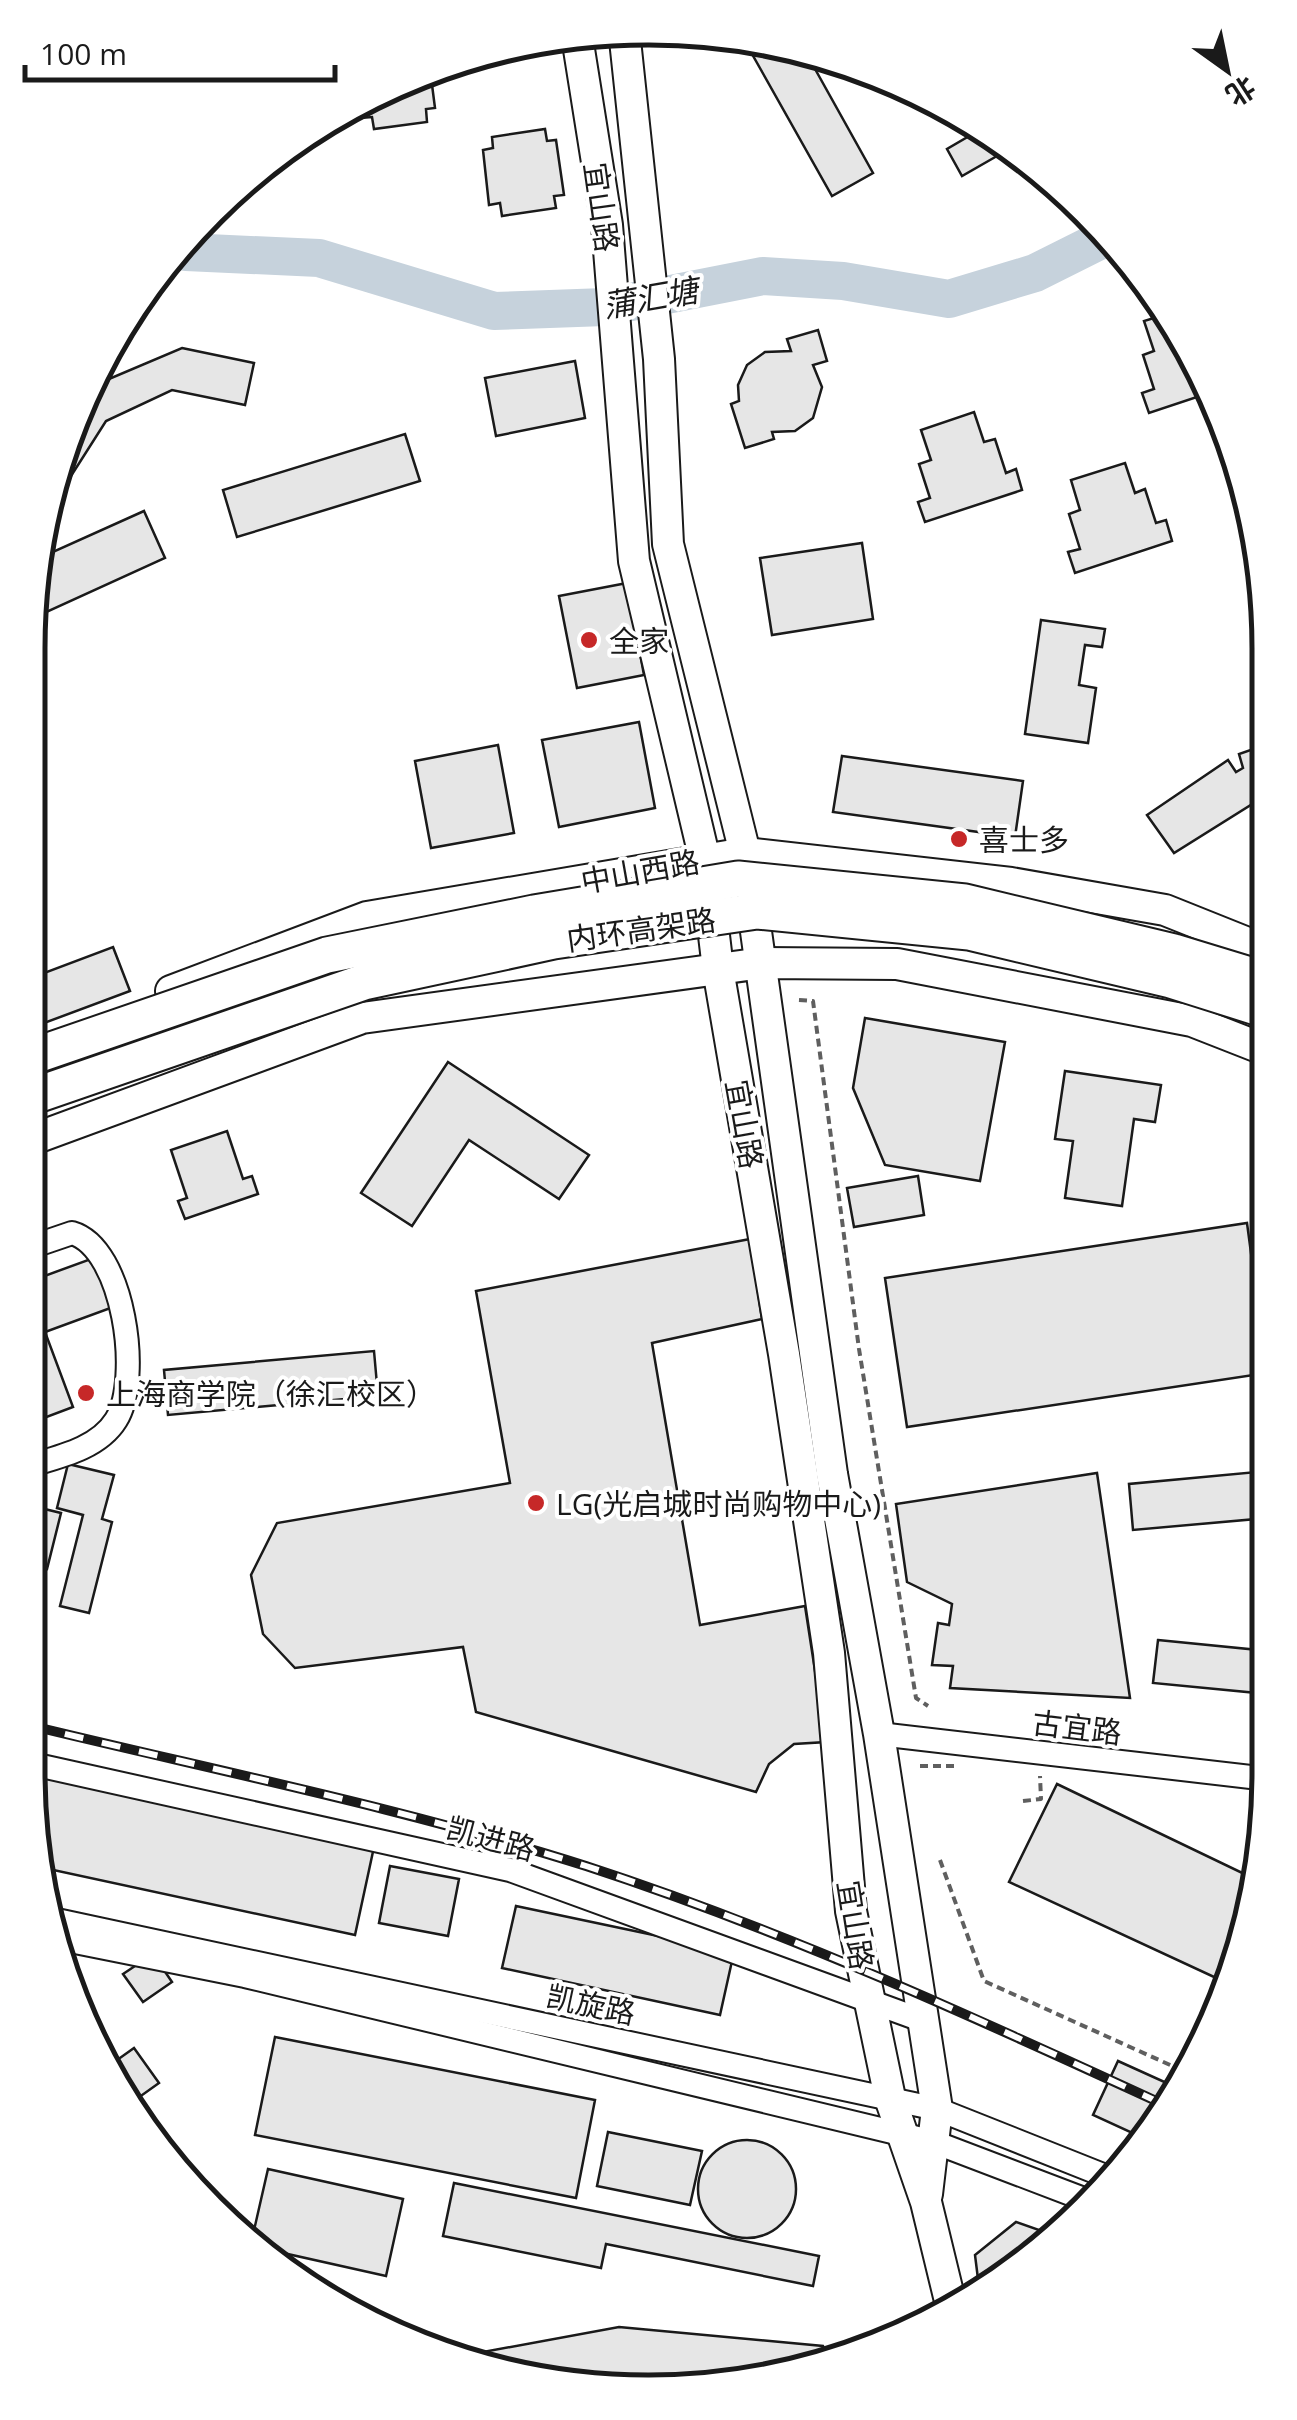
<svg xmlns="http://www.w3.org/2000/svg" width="1297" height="2420" viewBox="0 0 1297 2420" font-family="'Open Sans','Noto Sans SC',sans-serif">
	<rect width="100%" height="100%" fill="#fff"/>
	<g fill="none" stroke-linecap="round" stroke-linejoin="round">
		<path stroke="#c6d2dc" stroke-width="38" d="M186 252 319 258 494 311 605 307 763 276 843 281 949 299 1035 273 1107 237"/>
	</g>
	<g fill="#e6e6e6" stroke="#1a1a1a" stroke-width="2.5">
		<path d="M743 38 810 60 873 173 832 196Z"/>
		<path d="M431 77 435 108 426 109 427 122 374 129 372 117 361 118 360 112Z"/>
		<path d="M983 128 1011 148 962 176 947 149Z"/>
		<path d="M545 129 547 141 556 140 564 195 554 196 556 208 502 216 500 203 489 205 483 150 493 148 492 137Z"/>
		<path d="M1170 313 1209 393 1149 413 1142 393 1154 389 1143 355 1154 351 1144 321Z"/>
		<path d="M818 330 827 361 813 365 822 387 813 418 795 431 772 432 774 439 745 448 731 404 739 401 738 385 747 365 765 352 791 351 787 339Z"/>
		<path d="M182 348 254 363 245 405 172 390 106 421 57 498 48 492 90 387Z"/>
		<path d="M575 361 585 418 496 436 485 378Z"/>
		<path d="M974 412 984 442 995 439 1006 473 1016 469 1022 490 925 522 918 502 930 498 919 464 931 460 921 430Z"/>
		<path d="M405 434 420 481 237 537 223 490Z"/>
		<path d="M1125 463 1135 493 1145 489 1156 523 1166 520 1172 541 1075 573 1068 552 1080 549 1069 514 1080 510 1071 480Z"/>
		<path d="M144 511 165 558 29 620 37 559Z"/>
		<path d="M862 543 873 619 772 635 760 558Z"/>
		<path d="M627 583 644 675 577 688 559 596Z"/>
		<path d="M1041 620 1105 629 1102 647 1085 645 1079 685 1096 688 1088 743 1025 734Z"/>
		<path d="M639 722 655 808 559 827 542 740Z"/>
		<path d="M498 745 514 833 431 848 415 761Z"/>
		<path d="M1265 745V796L1174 853 1147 815 1228 760 1236 772 1243 768 1239 754Z"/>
		<path d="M842 756 1023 781 1015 837 833 812Z"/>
		<path d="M113 947 130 991 28 1029V979Z"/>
		<path d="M865 1018 1005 1042 980 1181 885 1165 853 1088Z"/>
		<path d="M448 1062 589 1155 559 1199 469 1140 412 1226 361 1193Z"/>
		<path d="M1065 1071 1161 1085 1155 1122 1134 1119 1122 1206 1065 1198 1073 1141 1055 1139Z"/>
		<path d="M227 1131 243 1179 252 1176 258 1194 185 1219 178 1201 187 1198 171 1150Z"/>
		<path d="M918 1176 924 1215 854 1227 847 1188Z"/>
		<path d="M1266 1207 1267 1321 1254 1245Z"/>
		<path d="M1247 1223 1267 1373 907 1427 885 1278Z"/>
		<path d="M750 1239 762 1319 652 1343 700 1625 805 1606 826 1742 794 1744 769 1764 756 1792 476 1712 463 1647 295 1668 263 1634 251 1575 277 1523 510 1483 476 1291Z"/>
		<path d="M99 1256 116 1306 45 1332 73 1407 28 1424V1282Z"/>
		<path d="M374 1351 378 1396 168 1415 164 1370Z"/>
		<path d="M68 1464 114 1475 102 1519 112 1522 89 1613 60 1606 83 1515 57 1508Z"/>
		<path d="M1267 1471V1518L1133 1530 1129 1484Z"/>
		<path d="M1097 1473 1130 1698 950 1688 953 1666 932 1665 938 1623 949 1625 952 1604 907 1582 896 1504Z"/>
		<path d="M28 1505 61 1513 47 1569 28 1565Z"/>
		<path d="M1158 1640 1268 1651V1694L1153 1683Z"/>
		<path d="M28 1773 374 1847 355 1935 44 1868Z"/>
		<path d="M1057 1784 1257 1880 1248 1933 1227 1983 1009 1882Z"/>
		<path d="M390 1866 459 1879 448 1936 379 1923Z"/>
		<path d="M516 1906 734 1952 720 2015 502 1968Z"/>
		<path d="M153 1954 172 1982 143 2002 123 1974Z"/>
		<path d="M275 2037 595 2100 576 2198 255 2135Z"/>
		<path d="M134 2048 159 2083 131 2103 110 2065Z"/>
		<path d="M1118 2061 1180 2089 1141 2137 1093 2115Z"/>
		<path d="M608 2132 702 2151 690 2205 597 2186Z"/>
		<circle cx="747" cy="2189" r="49"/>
		<path d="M268 2169 403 2199 386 2276 261 2248 252 2239Z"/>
		<path d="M454 2183 819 2256 813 2286 606 2244 601 2268 443 2236Z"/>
		<path d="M1016 2222 1059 2237 979 2287 975 2255Z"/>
		<path d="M619 2327 823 2346 829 2358 690 2391 488 2371 456 2357Z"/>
	</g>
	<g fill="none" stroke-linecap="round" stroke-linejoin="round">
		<g stroke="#1a1a1a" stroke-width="26">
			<g id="minor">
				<path d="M28 1466C58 1457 98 1449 116 1420 142 1379 124 1248 72 1233L28 1248"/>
				<path d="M879 1734 1268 1779"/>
				<path d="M28 1763 510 1870 924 2021"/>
				<path d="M52 1919 937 2109 1108 2177"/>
				<path d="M55 1938 245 1976 934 2142 1089 2201"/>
			</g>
		</g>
		<g stroke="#1a1a1a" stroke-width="34">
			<g id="major">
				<path d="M625 40 659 359 668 544 745 853 832 1474 879 1734 937 2109 927 2194"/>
				<path d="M578 43 607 225 634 561 705 860 718 969 784 1354 829 1653 851 1911 890 2098 926 2202 951 2305"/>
				<path d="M171 991 367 917 745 853 1011 883 1165 910 1265 950"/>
				<path d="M28 1141 362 1018 762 963 897 964 1192 1021 1266 1050"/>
			</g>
		</g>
		<g stroke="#5f5f5f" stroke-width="4" stroke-dasharray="8 5" stroke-linecap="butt">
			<path d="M799 1000 813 1001 859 1349 916 1698 928 1706"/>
			<path d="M920 1766H956"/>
			<path d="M1023 1801 1041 1799 1040 1776"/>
			<path d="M940 1860 984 1981 1190 2074"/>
		</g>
		<use href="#minor" stroke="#fff" stroke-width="22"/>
		<use href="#major" stroke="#fff" stroke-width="30"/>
		<g stroke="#1a1a1a" stroke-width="10">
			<path id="rail" d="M28 1725C213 1770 404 1808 586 1866 786 1931 976 2018 1167 2106"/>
		</g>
		<use href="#rail" stroke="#fff" stroke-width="6" stroke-dasharray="19" stroke-linecap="butt"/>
		<g stroke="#1a1a1a" stroke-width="39" stroke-linecap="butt">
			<g id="highway-bridge">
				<path d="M28 1058 327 955 534 913 738 879 965 902 1174 952 1266 980"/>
				<path d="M28 1098 364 982 554 941 757 911 969 932 1171 980 1266 1010"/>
			</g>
		</g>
		<use href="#highway-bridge" stroke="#fff" stroke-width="35"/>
	</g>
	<g fill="#c62828" stroke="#fff" stroke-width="4">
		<circle cx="589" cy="640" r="10"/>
		<circle cx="959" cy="839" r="10"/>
		<circle cx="86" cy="1393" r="10"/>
		<circle cx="536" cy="1503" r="10"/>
	</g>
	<g text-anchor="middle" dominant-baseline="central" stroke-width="8" stroke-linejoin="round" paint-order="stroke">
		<g font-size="30" fill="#1a1a1a" stroke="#fff">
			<text transform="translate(602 207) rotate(82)">宜山路</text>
			<text transform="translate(640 871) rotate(-10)">中山西路</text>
			<text transform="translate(641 929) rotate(-8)">内环高架路</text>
			<text transform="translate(745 1124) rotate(80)">宜山路</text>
			<text transform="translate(1077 1727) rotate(7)">古宜路</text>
			<text transform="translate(491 1838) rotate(15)">凯进路</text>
			<text transform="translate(856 1925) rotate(81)">宜山路</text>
			<text transform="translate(591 2004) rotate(12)">凯旋路</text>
		</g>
		<g font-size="30" fill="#1a1a1a" stroke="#fff" text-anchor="start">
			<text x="609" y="640">全家</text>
			<text x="979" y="839">喜士多</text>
			<text x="106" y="1393">上海商学院（徐汇校区）</text>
			<text x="556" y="1503">LG(光启城时尚购物中心)</text>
		</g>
		<g font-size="32" font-style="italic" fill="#1a1a1a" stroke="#fff">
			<text transform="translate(650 297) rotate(-10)">蒲汇塘</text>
		</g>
	</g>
	<path d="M0 0H1297V2420H0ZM648 45H649A603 603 0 0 1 1252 648V1772A603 603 0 0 1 649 2375H648A603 603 0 0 1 45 1772V648A603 603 0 0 1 648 45Z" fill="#fff" fill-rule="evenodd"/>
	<path fill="none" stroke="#1a1a1a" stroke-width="5" d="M648 45H649A603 603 0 0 1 1252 648V1772A603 603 0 0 1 649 2375H648A603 603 0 0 1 45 1772V648A603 603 0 0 1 648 45Z"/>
	<g transform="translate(1227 70) rotate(147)" stroke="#ffffff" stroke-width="8" paint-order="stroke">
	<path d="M0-8L18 38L0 25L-18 38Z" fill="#1a1a1a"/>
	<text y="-15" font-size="28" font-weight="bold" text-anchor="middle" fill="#1a1a1a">北</text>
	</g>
	<path d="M25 65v15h310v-15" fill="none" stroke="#1a1a1a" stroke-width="5"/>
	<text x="40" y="65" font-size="30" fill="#1a1a1a" stroke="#ffffff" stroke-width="8" paint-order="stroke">100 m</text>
</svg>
